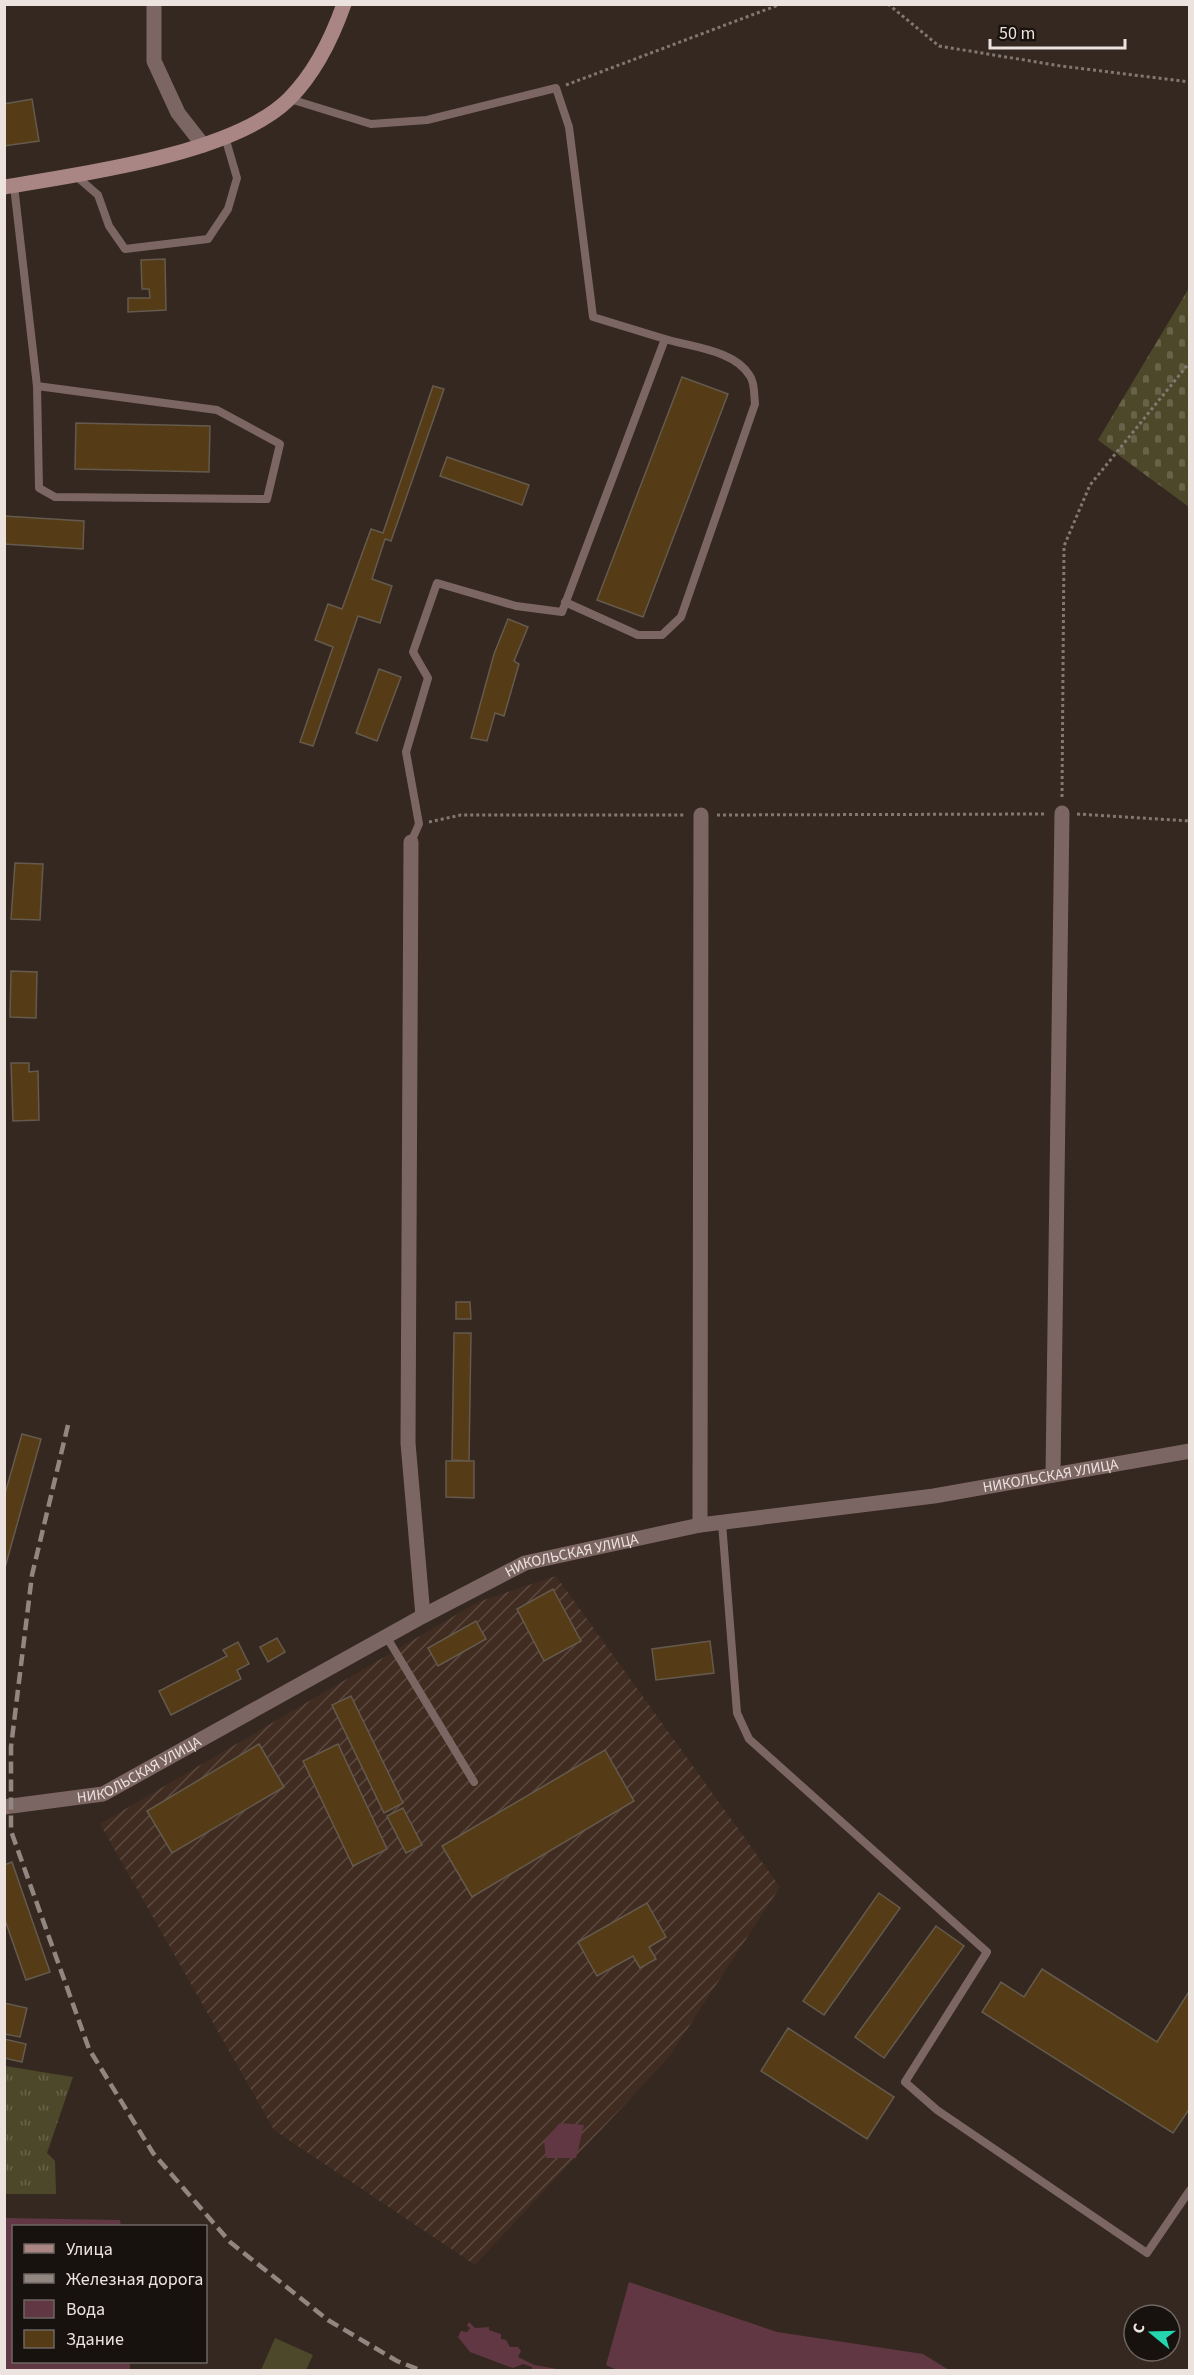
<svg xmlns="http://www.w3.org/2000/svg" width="1194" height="2375" viewBox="0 0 1194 2375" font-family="'Source Sans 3',sans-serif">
	<defs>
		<pattern id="industrial-furrows" width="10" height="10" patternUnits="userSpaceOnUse" patternTransform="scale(1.5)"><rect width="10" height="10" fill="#402c21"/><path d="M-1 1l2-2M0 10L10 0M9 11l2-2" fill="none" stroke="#5c4a41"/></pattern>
		<pattern id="grass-tufts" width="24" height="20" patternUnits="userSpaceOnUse" patternTransform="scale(1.5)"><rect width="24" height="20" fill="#4e482b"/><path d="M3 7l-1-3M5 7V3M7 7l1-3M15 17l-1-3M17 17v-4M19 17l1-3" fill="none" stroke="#686249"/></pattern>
		<pattern id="cemetery-stones" width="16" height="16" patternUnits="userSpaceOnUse" patternTransform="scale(1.5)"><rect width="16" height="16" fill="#4e482b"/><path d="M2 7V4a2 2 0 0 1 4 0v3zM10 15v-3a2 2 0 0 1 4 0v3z" fill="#686249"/></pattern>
	</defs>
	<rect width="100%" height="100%" fill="#352820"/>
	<path fill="url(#industrial-furrows)" d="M556 1576 780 1887 669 2057 475 2265 274 2130 100 1824 478 1602Z"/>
	<path fill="url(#grass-tufts)" d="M5 2066 73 2077 47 2153 55 2161 56 2194H5Z"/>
	<path fill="url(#cemetery-stones)" d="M1189 288 1190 507H1189L1098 440Z"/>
	<path fill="#4e482b" d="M275 2338 313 2355 306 2370H261Z"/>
	<g fill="#623744">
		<path d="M560 2123 584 2125 576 2158H546L544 2141Z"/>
		<path d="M5 2218 120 2220 121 2226H14V2362H130V2370H5Z"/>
		<path d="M629 2282 777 2332 923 2354 949 2370H617L606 2365Z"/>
		<path d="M469 2322 475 2328 489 2327V2330L501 2334V2339L506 2340 510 2347H518L521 2351 518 2357 534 2365 563 2370H532V2367L523 2364 513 2368 470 2352 458 2337 461 2331 467 2332 470 2328 467 2326Z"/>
	</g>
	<g fill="#553c16" stroke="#645a4d" stroke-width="1.5">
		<path d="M32 99 39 141 4 146V104Z"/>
		<path d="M165 259 166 310 128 312V298H150L149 289H142L141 260Z"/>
		<path d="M682 377 728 394 643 617 597 600Z"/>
		<path d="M433 386 444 389 391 541 385 539 372 579 392 586 380 623 358 616 313 746 300 742 333 647 315 640 328 604 342 609 371 529 383 533Z"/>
		<path d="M76 423 210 426 209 472 75 469Z"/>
		<path d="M447 457 529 485 522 505 440 476Z"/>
		<path d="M4 516 84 521 83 549 4 544Z"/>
		<path d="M508 619 528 627 514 661 519 664 504 716 495 713 487 741 471 738 494 654Z"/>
		<path d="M379 669 401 677 377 741 356 733Z"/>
		<path d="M15 863 43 864 40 920 11 919Z"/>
		<path d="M11 971 37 972 36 1018 10 1017Z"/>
		<path d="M11 1063H29V1072L38 1071 39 1120 13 1121Z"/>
		<path d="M456 1302H470L471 1319H456Z"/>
		<path d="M454 1333H471L469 1461 452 1460Z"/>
		<path d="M22 1434 41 1439 4 1571V1497Z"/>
		<path d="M446 1461H474V1498L446 1497Z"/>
		<path d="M553 1589 581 1641 544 1661 517 1609Z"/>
		<path d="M476 1621 486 1639 438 1666 428 1648Z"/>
		<path d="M277 1638 285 1652 268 1662 260 1647Z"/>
		<path d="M710 1641 714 1673 656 1680 652 1649Z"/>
		<path d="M238 1642 249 1664 237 1670 241 1679 171 1715 159 1691 227 1656 223 1650Z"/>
		<path d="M351 1696 403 1803 384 1813 332 1705Z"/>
		<path d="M259 1744 284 1787 172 1853 147 1811Z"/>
		<path d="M338 1744 387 1849 353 1866 303 1761Z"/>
		<path d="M605 1750 634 1801 472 1897 442 1846Z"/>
		<path d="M403 1808 422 1845 406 1853 387 1816Z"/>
		<path d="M12 1862 50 1972 26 1980 4 1917V1865Z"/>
		<path d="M879 1893 900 1908 824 2015 803 2001Z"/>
		<path d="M647 1903 666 1937 649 1947 656 1959 640 1968 633 1956 597 1976 578 1942Z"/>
		<path d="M936 1926 964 1946 884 2058 855 2037Z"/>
		<path d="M1042 1969 1157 2042 1190 1990V2108L1173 2133 982 2012 1001 1982 1024 1997Z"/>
		<path d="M4 2003 27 2008 20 2037 4 2034Z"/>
		<path d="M788 2028 894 2097 867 2139 761 2071Z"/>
		<path d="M4 2039 26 2044 22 2062 4 2058Z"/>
	</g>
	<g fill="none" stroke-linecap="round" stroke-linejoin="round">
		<g stroke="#837871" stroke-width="3" stroke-dasharray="3 3" stroke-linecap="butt">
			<path d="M888 4 939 46 1061 66 1190 82"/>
			<path d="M566 85 781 4"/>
			<path d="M1062 797 1064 546 1090 485 1190 362"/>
			<path d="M1077 814 1190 821"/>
			<path d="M717 815 1046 814"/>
			<path d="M429 822 461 815H686"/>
		</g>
		<g stroke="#7c6663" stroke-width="8">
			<path d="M290 99 371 124 427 120 556 88 569 127 593 317 665 339 562 612 516 606 437 583 413 652 428 678 406 752 419 824 411 842"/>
			<path d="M76 176 98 195 109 226 125 249 208 239 228 209 237 178 225 137"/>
			<path d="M14 186 37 386 39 488 55 497 267 499 280 444 217 410 37 386"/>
			<path d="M565 602 638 635H662L681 617 755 404C754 396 755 383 750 376 735 350 691 347 665 339"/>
			<path d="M722 1523 737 1713 749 1739 987 1952 905 2082 937 2110 1147 2253 1190 2190"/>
			<path d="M386 1636 474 1782"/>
		</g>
		<g stroke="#7c6663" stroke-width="15">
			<path d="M154 4V61L178 113 203 145"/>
			<path d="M411 842 408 1443 423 1616"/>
			<path d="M1053 1475 1062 813"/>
			<path d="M700 1525 701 815"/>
			<path id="s1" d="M4 1807 103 1794 423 1616 525 1563 700 1525 934 1496 1190 1451"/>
		</g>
		<path stroke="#a98683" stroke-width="15" d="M4 187C82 174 234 154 289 99 315 73 332 38 344 4"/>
		<path stroke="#928680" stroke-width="4.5" stroke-dasharray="12 6" stroke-linecap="butt" d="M68 1425 32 1575 11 1747V1831L89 2049 153 2153 230 2242 328 2320 397 2361 420 2370"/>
	</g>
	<g text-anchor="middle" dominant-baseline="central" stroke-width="6" stroke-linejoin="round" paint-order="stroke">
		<g font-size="15" fill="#ede3de" stroke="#18120f">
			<text stroke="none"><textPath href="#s1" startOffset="1114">НИКОЛЬСКАЯ УЛИЦА</textPath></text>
			<text stroke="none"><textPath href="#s1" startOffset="628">НИКОЛЬСКАЯ УЛИЦА</textPath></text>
			<text stroke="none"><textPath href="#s1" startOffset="142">НИКОЛЬСКАЯ УЛИЦА</textPath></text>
		</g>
	</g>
	<rect width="1194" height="2375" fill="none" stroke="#ede3de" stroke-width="12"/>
	<rect x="12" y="2225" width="195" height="138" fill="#18120f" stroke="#6d6662" stroke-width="1.5"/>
	<rect x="24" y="2244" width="30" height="9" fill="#a98683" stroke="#6d6662" stroke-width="1.5"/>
	<text x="66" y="2255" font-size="18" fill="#ede3de">Улица</text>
	<rect x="24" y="2274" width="30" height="9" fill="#928680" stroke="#6d6662" stroke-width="1.5"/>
	<text x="66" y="2285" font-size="18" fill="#ede3de">Железная дорога</text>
	<rect x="24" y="2300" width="30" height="18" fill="#623744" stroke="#6d6662" stroke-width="1.5"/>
	<text x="66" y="2315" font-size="18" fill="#ede3de">Вода</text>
	<rect x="24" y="2330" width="30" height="18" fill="#553c16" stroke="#6d6662" stroke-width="1.5"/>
	<text x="66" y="2345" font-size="18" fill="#ede3de">Здание</text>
	<g transform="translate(1152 2333) rotate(289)"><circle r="28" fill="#18120f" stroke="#6d6662" stroke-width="1.5"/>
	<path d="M0-4.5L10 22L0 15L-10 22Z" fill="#24d5af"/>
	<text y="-9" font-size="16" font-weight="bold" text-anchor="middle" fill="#ede3de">С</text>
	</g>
	<path d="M990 39v9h135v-9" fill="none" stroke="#ede3de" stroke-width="3"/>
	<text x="999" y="39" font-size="18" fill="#ede3de" stroke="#18120f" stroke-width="4.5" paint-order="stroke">50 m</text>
</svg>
